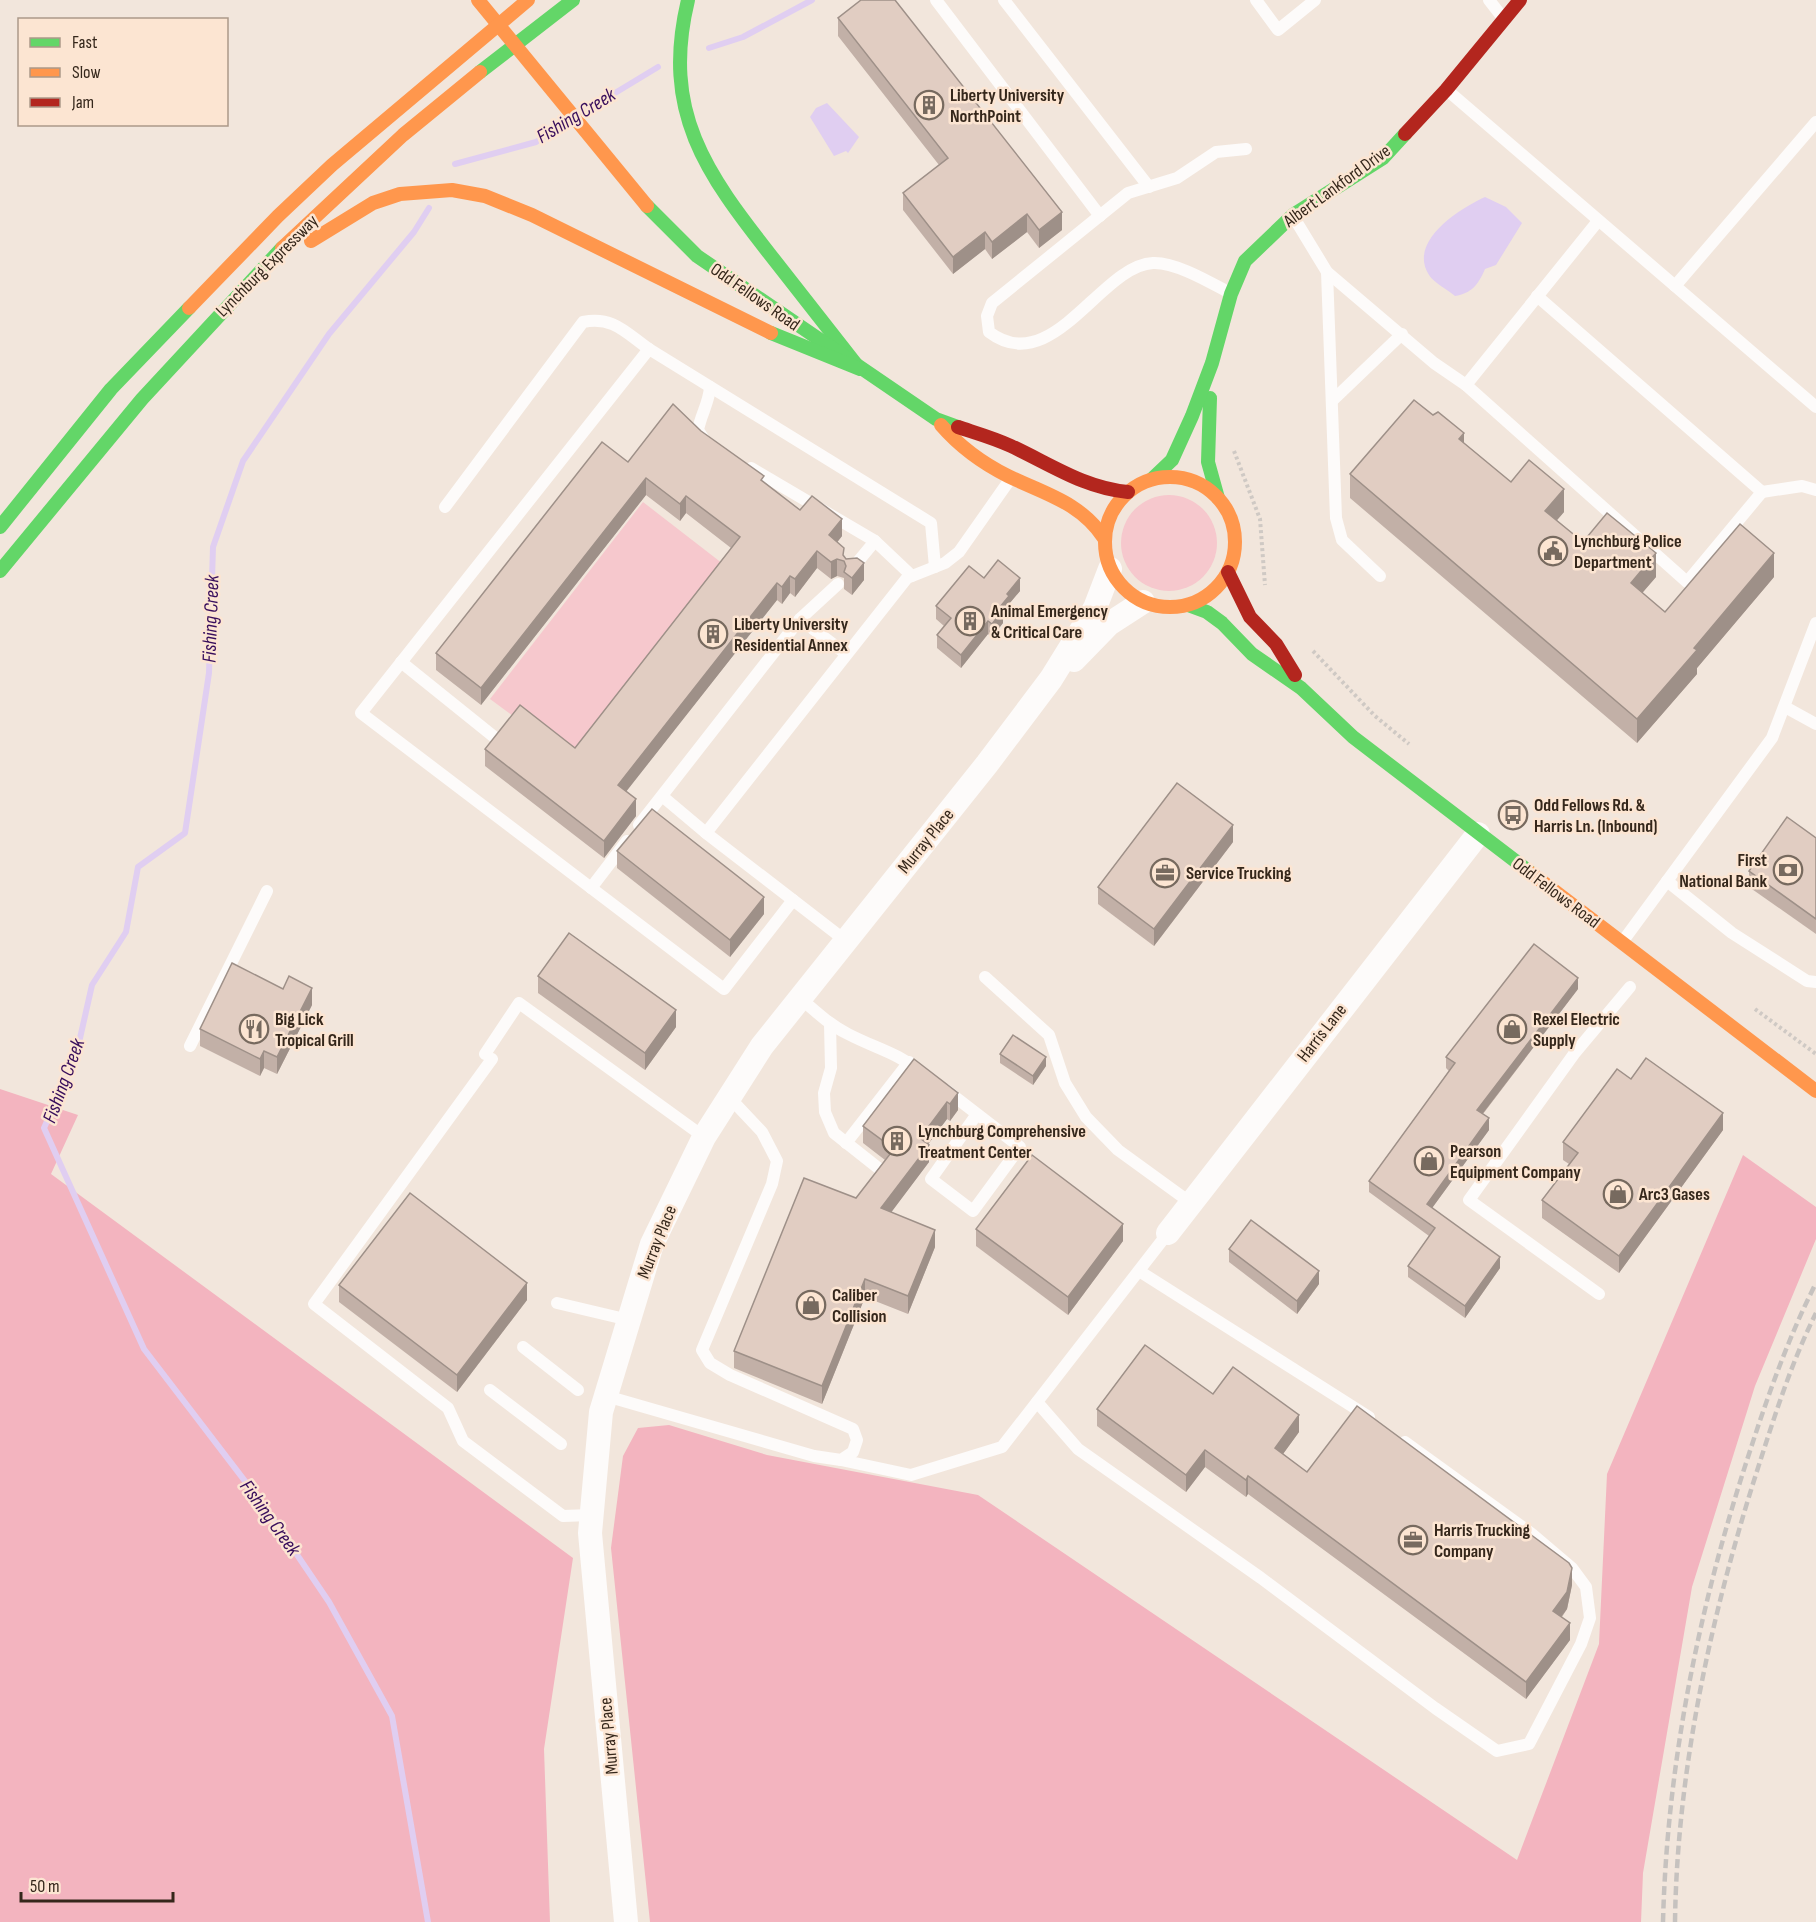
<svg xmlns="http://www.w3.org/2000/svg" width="1816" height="1922" viewBox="0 0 1816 1922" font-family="'Sofia Sans Condensed',sans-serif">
	<rect width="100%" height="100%" fill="#f2e6dc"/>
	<g fill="#f6c8cd">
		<circle cx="1169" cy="543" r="48"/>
		<path d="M643 502 727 567 575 762 490 699Z"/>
	</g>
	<g fill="#f3b4bf">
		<path d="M0 1089 78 1115 51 1174 573 1558 544 1749 550 1922H0Z"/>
		<path d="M1743 1155 1816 1207V1239L1755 1386 1692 1587 1643 1873 1641 1922H650L611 1548 623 1456 638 1428 669 1425 767 1455 978 1495 1517 1860 1599 1644 1607 1474Z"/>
	</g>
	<g fill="#e0cef1">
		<path d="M827 103 859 137 848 153 846 151 834 156 810 117 816 108Z"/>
		<path d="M1485 197 1506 207 1522 223 1496 265 1485 269C1478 285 1472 293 1455 296 1448 290 1434 283 1429 275 1407 241 1461 208 1485 197Z"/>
	</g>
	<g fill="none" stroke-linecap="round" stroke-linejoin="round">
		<g stroke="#e0cef1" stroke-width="6">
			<path d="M709 48 743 37 812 0"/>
			<path d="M582 113 658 67"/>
			<path d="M455 164 536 142 566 123"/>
			<path d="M428 1922 392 1716 329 1602 264 1506 144 1349 44 1128 76 1056 92 985 126 932 138 867 185 833 209 673 213 547 243 461 329 334 414 232 429 208"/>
		</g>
		<g stroke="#cfc9c4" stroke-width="4" stroke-dasharray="3 3" stroke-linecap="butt">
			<path d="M1234 451 1260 519 1265 585"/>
			<path d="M1313 651 1375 716 1409 744"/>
			<path d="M1755 1009 1816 1054"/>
		</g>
		<g stroke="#fdfbfa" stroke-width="12">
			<path d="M936 0 1100 216"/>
			<path d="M1004 0 1149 187"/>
			<path d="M1256 0 1278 30 1315 0"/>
			<path d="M1489 0 1503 18"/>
			<path d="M1447 90 1816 407"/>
			<path d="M1293 216 1327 272 1434 363 1466 385 1687 582 1762 492 1537 296"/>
			<path d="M1327 272 1336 518 1342 540 1380 576"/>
			<path d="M1675 286 1816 122"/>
			<path d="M1230 293C1211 283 1176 262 1153 263 1101 265 1052 380 989 332L987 316 992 303 1128 193 1177 178 1216 152 1246 149"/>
			<path d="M1466 385 1598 221"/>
			<path d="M1333 400 1402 334"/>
			<path d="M705 441 698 430C701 414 709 403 710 387"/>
			<path d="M751 468 875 541 912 576"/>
			<path d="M1762 492 1802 486 1816 490"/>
			<path d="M445 507 583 322C613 316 625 332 649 349"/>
			<path d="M851 570 875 541"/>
			<path d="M800 619 846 654"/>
			<path d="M401 662 493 736"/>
			<path d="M1785 707 1816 724"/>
			<path d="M662 796 706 833"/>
			<path d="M639 825 800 619 838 584"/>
			<path d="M1667 881 1732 933 1807 981 1816 982"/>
			<path d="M591 888 627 841"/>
			<path d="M793 900 724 989 361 713 649 349 931 523 935 567"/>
			<path d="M846 941 706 833 907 578 945 563 959 552 1011 478"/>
			<path d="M1623 941 1772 738 1816 623"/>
			<path d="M985 977 1049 1035 1065 1083 1086 1117 1118 1150 1191 1203"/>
			<path d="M800 998C815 1011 830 1025 848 1034 877 1049 896 1052 923 1073"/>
			<path d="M830 1024 831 1068 824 1093 825 1112 834 1133 882 1171"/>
			<path d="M190 1046 267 891"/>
			<path d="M485 1054 519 1003 704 1137"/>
			<path d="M492 1059 314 1304 448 1408 463 1441 563 1516 591 1515"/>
			<path d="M946 1090 1020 1147 973 1211 931 1179 977 1114"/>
			<path d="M846 1143 909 1062"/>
			<path d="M1139 1271 1369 1417"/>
			<path d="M1599 1294 1469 1200 1574 1054 1630 987"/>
			<path d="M557 1303 629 1320"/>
			<path d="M523 1347 578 1390"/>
			<path d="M490 1390 561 1444"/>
			<path d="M606 1396 814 1456 841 1460 853 1452 857 1440 853 1429 730 1375 710 1363 702 1350 772 1184 777 1161 762 1132 729 1097"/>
			<path d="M1037 1402 1078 1449 1261 1578 1435 1708 1497 1751 1529 1744 1581 1644 1590 1618 1586 1587 1572 1568 1532 1534 1405 1442"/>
			<path d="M841 1460 911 1475 1002 1447 1168 1233"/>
		</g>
		<g stroke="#fdfbfa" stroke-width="24">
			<path d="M1074 660 1109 624 1143 602"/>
			<path d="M1168 1233 1478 834"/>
			<path d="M626 1922 590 1533 601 1412 652 1244 704 1137 762 1046 987 764 1051 679 1095 608 1110 569"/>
		</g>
		<g stroke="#63d668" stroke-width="14">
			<path d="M688 0C661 112 706 173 772 257 801 294 830 331 859 368"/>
			<path d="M480 72 573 0"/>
			<path d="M647 206 697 256 936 419 958 427"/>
			<path d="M771 333 860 369"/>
			<path d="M1210 398 1208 462 1218 498"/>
			<path d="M1152 479 1172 460 1192 416 1212 363 1231 294 1245 261 1293 215 1383 158 1405 134"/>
			<path d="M0 527 111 389 189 308"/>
			<path d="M0 571 142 399 282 248"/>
			<path d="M1188 605 1207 612 1222 623 1252 654 1301 688 1353 737 1531 873"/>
		</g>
		<g stroke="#ff974d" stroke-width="14">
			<path d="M478 0 647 206"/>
			<path d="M311 241 373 203 400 194 452 190 485 196 532 215 771 333"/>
			<path d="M282 248 403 135 480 72"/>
			<path d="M189 308 278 216 332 165 528 0"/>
			<path d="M941 425C960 447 982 463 1008 476 1045 494 1080 502 1104 538"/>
			<circle cx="1170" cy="542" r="65"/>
			<path d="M1531 873 1816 1091"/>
		</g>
		<g stroke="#b3261e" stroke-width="14">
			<path d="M1405 134 1446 90 1520 0"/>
			<path d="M958 427C976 433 994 438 1011 446 1050 464 1084 488 1128 492"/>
			<path d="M1228 572 1250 617 1276 644 1295 675"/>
		</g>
		<g stroke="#c6c2bf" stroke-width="4.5" stroke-dasharray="9 4.5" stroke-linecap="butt">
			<path d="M1663 1922C1667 1764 1699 1607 1748 1457 1767 1398 1788 1338 1816 1283"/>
			<path d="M1675 1922C1677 1771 1711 1615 1757 1471 1774 1418 1791 1363 1816 1313"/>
		</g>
	</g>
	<g fill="#c2b0a7">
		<path d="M838 18 1062 230 1039 248 1027 232 992 259 985 249 953 274 903 210V193L939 165 838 36Z"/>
		<path d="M1433 415 1464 443 1511 482 1564 512 1557 520 1583 542 1656 577 1642 593 1665 612 1774 577 1697 668V674L1637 743 1350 498V474Z"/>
		<path d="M701 431 764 482 800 510 842 536 837 542 844 557 864 580 852 595 844 589V578L837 576 831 579 817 568 795 597 790 593 782 604 777 600 626 791 636 816 604 858 485 766V749L575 748 731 548 686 513 680 521 646 495 481 705 436 670V653Z"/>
		<path d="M984 578 1020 591 1009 604V609L1003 616V623L992 637 988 634 961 668 937 648V635L944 626 936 619V606Z"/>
		<path d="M1816 838V934L1749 887V871Z"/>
		<path d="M1233 842 1154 946 1098 904V887Z"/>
		<path d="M617 851 764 914 730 957 617 868Z"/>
		<path d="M538 976 676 1027 645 1070 538 993Z"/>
		<path d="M1578 989 1483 1114 1489 1130 1432 1208 1500 1268 1465 1318 1408 1277V1266L1429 1236 1369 1192V1181L1449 1071 1446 1068V1057Z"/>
		<path d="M312 1005 277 1074 264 1068 260 1076 200 1046V1029Z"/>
		<path d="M1000 1054 1046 1066 1033 1085 1000 1063Z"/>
		<path d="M914 1059 958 1110 950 1121 947 1119 928 1144 929 1162 891 1212 935 1247 908 1314 865 1297 822 1404 734 1368V1351L856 1198 885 1160 863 1143V1126Z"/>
		<path d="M1631 1079 1723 1130 1619 1273 1542 1218V1200L1569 1164 1563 1160V1142Z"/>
		<path d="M976 1229 1123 1241 1068 1315 976 1246Z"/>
		<path d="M1229 1249 1319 1284 1297 1314 1229 1262Z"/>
		<path d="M339 1285 527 1300 457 1392 339 1302Z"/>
		<path d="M1213 1394 1299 1432 1283 1454 1307 1472 1572 1585 1567 1609 1562 1617 1570 1640 1526 1699 1248 1494 1246 1497 1205 1467 1186 1492 1097 1426V1409Z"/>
	</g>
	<g fill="#9e9088">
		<path d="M1062 212V230L1039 248V230Z"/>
		<path d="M1027 214V232L992 259V242Z"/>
		<path d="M985 232V249L953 274V257Z"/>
		<path d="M1464 433V457L1459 439Z"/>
		<path d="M646 478V495L481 705V688Z"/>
		<path d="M1564 489V512L1545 534V511Z"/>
		<path d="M686 496V513L680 521V504Z"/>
		<path d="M842 519V536L829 553V535Z"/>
		<path d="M817 551V568L795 597V579Z"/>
		<path d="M1656 553V577L1631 606V583Z"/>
		<path d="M1774 553V577L1697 668V674L1637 743V719L1694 648Z"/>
		<path d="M837 559V576L831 579V562Z"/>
		<path d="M864 563V580L852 595V578Z"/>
		<path d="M790 576V593L782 604V587Z"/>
		<path d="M1020 578V591L1009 604V609L1003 616V623L992 637V624L1007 594Z"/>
		<path d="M777 583V600L618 802V785Z"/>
		<path d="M988 621V634L961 668V655Z"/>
		<path d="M636 799V816L604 858V841Z"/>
		<path d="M1233 825V842L1154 946V929Z"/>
		<path d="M764 897V914L730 957V940Z"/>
		<path d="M1578 978V989L1477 1121V1110Z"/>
		<path d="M312 988V1005L277 1074V1057Z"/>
		<path d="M676 1010V1027L645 1070V1053Z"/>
		<path d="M264 1051V1068L260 1076V1059Z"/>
		<path d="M1046 1057V1066L1033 1085V1076Z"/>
		<path d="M958 1093V1110L950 1121V1104Z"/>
		<path d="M947 1102V1119L920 1155V1138Z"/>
		<path d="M1723 1113V1130L1619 1273V1256Z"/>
		<path d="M1489 1118V1130L1427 1215V1204Z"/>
		<path d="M929 1145V1162L881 1226V1208Z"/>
		<path d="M1123 1224V1241L1068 1315V1297Z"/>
		<path d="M935 1230V1247L908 1314V1296Z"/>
		<path d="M1500 1257V1268L1465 1318V1306Z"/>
		<path d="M1319 1271V1284L1297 1314V1301Z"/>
		<path d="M865 1279V1297L822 1404V1386Z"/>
		<path d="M527 1283V1300L457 1392V1375Z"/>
		<path d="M1299 1415V1432L1275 1465V1448Z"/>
		<path d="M1205 1450V1467L1186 1492V1475Z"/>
		<path d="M1248 1476V1494L1246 1497V1480Z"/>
		<path d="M1572 1568V1585L1567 1609 1553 1628V1611Z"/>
		<path d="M1570 1623V1640L1526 1699V1682Z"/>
	</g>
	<g fill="#e1cdc2" stroke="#9e9088" stroke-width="1.5">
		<path d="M861 0H895L1062 212 1039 230 1027 214 992 242 985 232 953 257 903 193 948 158 838 18Z"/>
		<path d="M1414 400 1433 415 1438 412 1464 433 1459 439 1511 482 1529 460 1564 489 1545 511 1583 542 1607 513 1656 553 1631 583 1665 612 1740 524 1774 553 1694 648 1697 650 1637 719 1350 474Z"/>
		<path d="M673 404 701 431 764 476 761 480 800 510 812 496 842 519 829 535 844 548 843 555 846 559 857 558 864 563 852 578 844 572 846 566 844 561 837 559 831 562 817 551 795 579 790 576 782 587 777 583 618 785 636 799 604 841 485 749 520 705 575 748 740 537 686 496 680 504 646 478 481 688 436 653 602 442 628 462Z"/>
		<path d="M998 560 1020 578 1007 594 1009 596 1000 607 1003 610 992 624 988 621 961 655 937 635 951 618 936 606 969 566 984 578Z"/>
		<path d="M1177 783 1233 825 1154 929 1098 887Z"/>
		<path d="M652 809 764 897 730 940 617 851Z"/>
		<path d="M1787 817 1816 838V919L1749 871Z"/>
		<path d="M569 933 676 1010 645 1053 538 976Z"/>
		<path d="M1534 944 1578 978 1477 1110 1489 1118 1427 1204 1500 1257 1465 1306 1408 1266 1435 1228 1369 1181 1455 1063 1446 1057Z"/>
		<path d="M232 963 283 989 289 976 312 988 277 1057 264 1051 260 1059 200 1029Z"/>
		<path d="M1013 1035 1046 1057 1033 1076 1000 1054Z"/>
		<path d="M1646 1058 1723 1113 1619 1256 1542 1200 1578 1153 1563 1142 1617 1069 1631 1079Z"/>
		<path d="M914 1059 958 1093 950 1104 947 1102 920 1138 929 1145 881 1208 935 1230 908 1296 865 1279 822 1386 734 1351 804 1178 856 1198 894 1149 863 1126Z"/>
		<path d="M1032 1155 1123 1224 1068 1297 976 1229Z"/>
		<path d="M410 1193 527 1283 457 1375 339 1285Z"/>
		<path d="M1251 1220 1319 1271 1297 1301 1229 1249Z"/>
		<path d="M1145 1345 1213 1394 1233 1367 1299 1415 1275 1448 1307 1472 1357 1406 1569 1563 1572 1568 1567 1592 1553 1611 1570 1623 1526 1682 1248 1476 1246 1480 1205 1450 1186 1475 1097 1409Z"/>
	</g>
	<defs>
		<g id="building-ring" transform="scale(1.5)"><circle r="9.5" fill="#fce5d2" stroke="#776a5f" stroke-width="1.5"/><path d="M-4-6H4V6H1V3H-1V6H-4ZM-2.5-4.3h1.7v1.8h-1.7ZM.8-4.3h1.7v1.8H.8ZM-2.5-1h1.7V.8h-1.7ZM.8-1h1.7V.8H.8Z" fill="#776a5f"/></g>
		<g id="civic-ring" transform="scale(1.5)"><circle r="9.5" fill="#fce5d2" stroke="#776a5f" stroke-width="1.5"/><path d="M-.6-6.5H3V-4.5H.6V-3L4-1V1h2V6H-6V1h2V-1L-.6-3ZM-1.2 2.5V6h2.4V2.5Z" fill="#776a5f"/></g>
		<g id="bus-ring" transform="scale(1.5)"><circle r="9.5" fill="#fce5d2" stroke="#776a5f" stroke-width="1.5"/><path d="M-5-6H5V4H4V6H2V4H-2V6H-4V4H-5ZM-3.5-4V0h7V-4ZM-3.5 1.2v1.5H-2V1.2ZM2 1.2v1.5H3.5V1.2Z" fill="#776a5f"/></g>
		<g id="bank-ring" transform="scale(1.5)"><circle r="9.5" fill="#fce5d2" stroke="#776a5f" stroke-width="1.5"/><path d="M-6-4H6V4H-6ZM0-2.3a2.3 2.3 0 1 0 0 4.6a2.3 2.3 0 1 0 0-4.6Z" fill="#776a5f"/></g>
		<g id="office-ring" transform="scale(1.5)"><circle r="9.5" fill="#fce5d2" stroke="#776a5f" stroke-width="1.5"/><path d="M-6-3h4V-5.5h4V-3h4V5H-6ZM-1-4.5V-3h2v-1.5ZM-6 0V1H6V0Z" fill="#776a5f"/></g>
		<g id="restaurant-ring" transform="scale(1.5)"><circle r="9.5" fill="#fce5d2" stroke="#776a5f" stroke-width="1.5"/><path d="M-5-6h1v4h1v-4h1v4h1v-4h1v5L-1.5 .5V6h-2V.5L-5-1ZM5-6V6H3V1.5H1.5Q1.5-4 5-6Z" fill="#776a5f"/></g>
		<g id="shop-ring" transform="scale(1.5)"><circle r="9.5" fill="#fce5d2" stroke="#776a5f" stroke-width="1.5"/><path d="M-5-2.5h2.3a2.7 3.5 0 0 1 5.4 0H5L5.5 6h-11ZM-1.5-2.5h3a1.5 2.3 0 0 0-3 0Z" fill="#776a5f"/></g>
	</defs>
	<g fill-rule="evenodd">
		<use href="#building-ring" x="929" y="105"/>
		<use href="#civic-ring" x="1553" y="551"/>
		<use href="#building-ring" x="970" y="621"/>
		<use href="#building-ring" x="713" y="634"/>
		<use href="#bus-ring" x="1513" y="815"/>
		<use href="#bank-ring" x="1788" y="870"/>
		<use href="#office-ring" x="1165" y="873"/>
		<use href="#restaurant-ring" x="254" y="1029"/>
		<use href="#shop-ring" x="1512" y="1029"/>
		<use href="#building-ring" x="897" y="1141"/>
		<use href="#shop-ring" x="1429" y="1161"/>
		<use href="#shop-ring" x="1618" y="1194"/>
		<use href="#shop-ring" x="811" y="1305"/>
		<use href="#office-ring" x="1413" y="1540"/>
	</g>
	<g text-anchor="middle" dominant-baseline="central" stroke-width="5" stroke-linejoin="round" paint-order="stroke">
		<g font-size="18" font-weight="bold" fill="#35271b" stroke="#fce5d2" text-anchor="start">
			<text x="950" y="95">Liberty University<tspan x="950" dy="21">NorthPoint</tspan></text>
			<text x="1574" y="541">Lynchburg Police<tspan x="1574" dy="21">Department</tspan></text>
			<text x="991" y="611">Animal Emergency<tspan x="991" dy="21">&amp; Critical Care</tspan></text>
			<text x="734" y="624">Liberty University<tspan x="734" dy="21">Residential Annex</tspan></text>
			<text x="1534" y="805">Odd Fellows Rd. &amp;<tspan x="1534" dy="21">Harris Ln. (Inbound)</tspan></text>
			<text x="1767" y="860" text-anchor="end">First<tspan x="1767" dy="21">National Bank</tspan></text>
			<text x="1186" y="873">Service Trucking</text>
			<text x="275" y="1019">Big Lick<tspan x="275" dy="21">Tropical Grill</tspan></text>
			<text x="1533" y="1019">Rexel Electric<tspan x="1533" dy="21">Supply</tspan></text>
			<text x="918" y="1131">Lynchburg Comprehensive<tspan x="918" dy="21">Treatment Center</tspan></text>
			<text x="1450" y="1151">Pearson<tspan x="1450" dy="21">Equipment Company</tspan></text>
			<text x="1639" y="1194">Arc3 Gases</text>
			<text x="832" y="1295">Caliber<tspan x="832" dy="21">Collision</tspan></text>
			<text x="1434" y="1530">Harris Trucking<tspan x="1434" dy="21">Company</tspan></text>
		</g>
		<g font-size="18" fill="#35271b" stroke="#fce5d2">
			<text transform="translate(1337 186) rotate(-36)">Albert Lankford Drive</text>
			<text transform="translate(267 266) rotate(-45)">Lynchburg Expressway</text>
			<text transform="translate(755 297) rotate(35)">Odd Fellows Road</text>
			<text transform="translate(926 841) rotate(-51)">Murray Place</text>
			<text transform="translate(1556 893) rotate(37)">Odd Fellows Road</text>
			<text transform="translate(1322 1033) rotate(-52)">Harris Lane</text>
			<text transform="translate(657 1242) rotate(-68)">Murray Place</text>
			<text transform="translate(609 1736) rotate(-95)">Murray Place</text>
		</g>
		<g font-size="20" font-style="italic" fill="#380e5c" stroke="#fce5d2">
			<text transform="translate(576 116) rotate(-31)">Fishing Creek</text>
			<text transform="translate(211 619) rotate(-88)">Fishing Creek</text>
			<text transform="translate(64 1081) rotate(-70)">Fishing Creek</text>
			<text transform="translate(270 1518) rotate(54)">Fishing Creek</text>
		</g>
	</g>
	<rect x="18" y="18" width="210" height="108" fill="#fce5d2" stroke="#ac9989" stroke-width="1.5"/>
	<rect x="30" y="38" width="30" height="9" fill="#63d668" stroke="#ac9989" stroke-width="1.5"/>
	<text x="72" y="48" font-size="18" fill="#35271b">Fast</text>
	<rect x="30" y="68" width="30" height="9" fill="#ff974d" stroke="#ac9989" stroke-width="1.5"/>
	<text x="72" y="78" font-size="18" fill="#35271b">Slow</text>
	<rect x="30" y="98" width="30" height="9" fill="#b3261e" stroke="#ac9989" stroke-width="1.5"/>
	<text x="72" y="108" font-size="18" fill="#35271b">Jam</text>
	<path d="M21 1892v9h152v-9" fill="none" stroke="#35271b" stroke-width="3"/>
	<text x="30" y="1892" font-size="18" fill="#35271b" stroke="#fce5d2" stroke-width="4.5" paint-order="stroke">50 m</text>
</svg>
